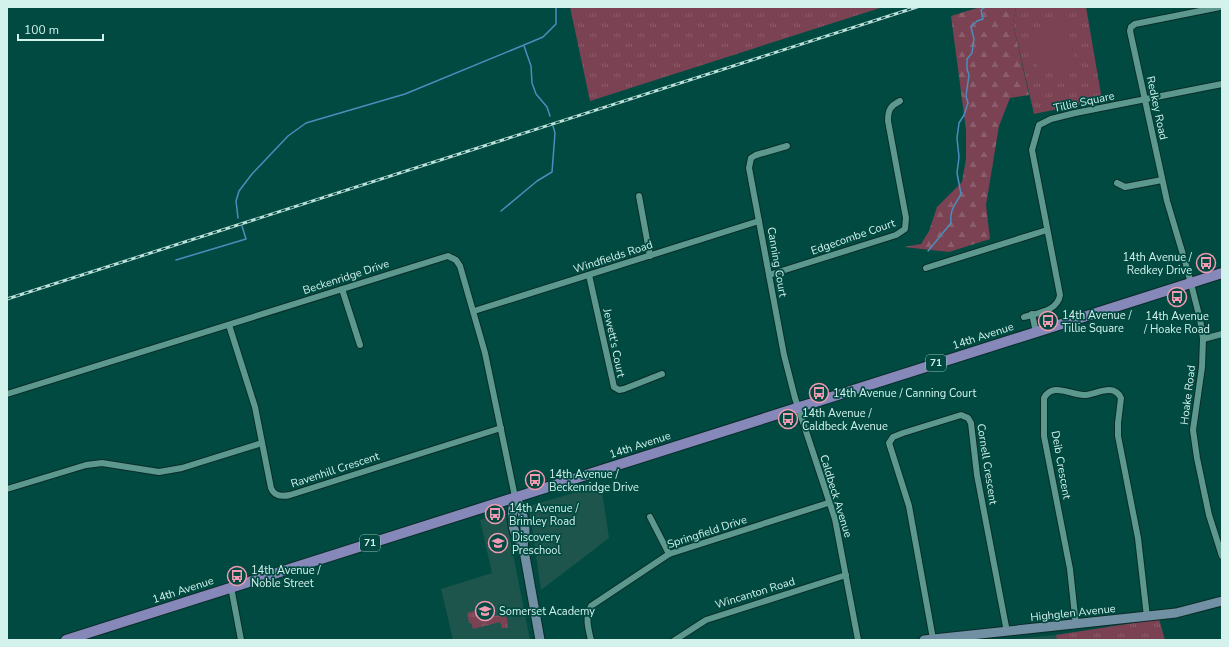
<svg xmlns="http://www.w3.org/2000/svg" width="1229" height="647" viewBox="0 0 1229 647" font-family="'Nunito Sans',sans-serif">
	<defs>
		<pattern id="grass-tufts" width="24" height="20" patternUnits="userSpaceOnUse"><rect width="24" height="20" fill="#7a4252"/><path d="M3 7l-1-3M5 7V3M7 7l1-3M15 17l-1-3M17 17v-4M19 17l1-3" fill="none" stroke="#8c5e6b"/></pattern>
		<pattern id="forest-firs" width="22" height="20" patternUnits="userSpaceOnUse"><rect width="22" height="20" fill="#7a4252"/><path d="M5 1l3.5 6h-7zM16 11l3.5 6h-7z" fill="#8c5e6b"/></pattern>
	</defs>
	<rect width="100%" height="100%" fill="#014a41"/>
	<g fill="#1d554d">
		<path d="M601 485 609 538 541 590 529 506Z"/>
		<path d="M505 513 530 640H453L441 589 492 573 480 520Z"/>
		<path d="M1056 635 1057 640H1003Z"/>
	</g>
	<g fill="url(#grass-tufts)">
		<path d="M570 7H883L590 101Z"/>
		<path d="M1016 7H1086L1102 100 1034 114 1013 23Z"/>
		<path d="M488 607 489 617 506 614V617H504L507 618 508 628H502L500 622 473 629 471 623H469L467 613Z"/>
		<path d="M1159 619 1165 640H1057L1056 635Z"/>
	</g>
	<path fill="url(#forest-firs)" d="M980 7H1016L1013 23 1029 95 1010 98 999 126 986 205 990 239 949 252 904 247 921 244 929 231 937 207 962 182 966 159V130L951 16Z"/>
	<path fill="#7a4252" d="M1066 21 1076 65 1039 73 1030 29Z"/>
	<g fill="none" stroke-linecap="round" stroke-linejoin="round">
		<g stroke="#4b8dbd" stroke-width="1.5">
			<path d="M524 46 531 66 532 83 536 94 547 107 550 116"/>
			<path d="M7 210V211"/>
			<path d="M501 211 537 181 552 172 555 133 553 126"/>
			<path d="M238 218 236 201 239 191 252 174 288 136 306 123 405 94 524 45 543 37 556 24V7"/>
			<path d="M928 251 951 223C949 210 956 204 961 194L957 173 959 157 957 138 959 123 964 115 968 103 966 96 969 75 967 69V59L972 53 974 39 971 27 977 21 983 19 981 10 984 8 983 7"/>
			<path d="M176 260 246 239 242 226"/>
		</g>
		<g stroke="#0b2c27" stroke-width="8">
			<g id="street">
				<path d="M1220 7 1135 24 1131 27 1130 31 1167 201 1187 268 1200 319 1203 339 1202 367 1193 430 1197 458 1209 515 1222 556"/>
				<path d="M787 146 756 155 751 158 749 168 784 355 795 398 835 519 858 640"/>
				<path d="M1117 183 1125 187 1162 180"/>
				<path d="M639 196 650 256"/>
				<path d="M926 268 1047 230"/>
				<path d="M589 275 614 387 619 390 624 389 662 374"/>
				<path d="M769 275 896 235 905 229 906 218 888 121C888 110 890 106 900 101"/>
				<path d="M342 289 360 345"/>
				<path d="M474 311 759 221"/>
				<path d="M1032 314 1036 332"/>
				<path d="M1024 317C1037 313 1058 311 1060 295L1032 150 1039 125 1051 119 1075 113 1222 84"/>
				<path d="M229 325 255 407 271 488C274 496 281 497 290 495L501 428"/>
				<path d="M1203 339 1222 334"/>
				<path d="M7 394 448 256 456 260 460 266 485 353 515 497"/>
				<path d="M7 489 86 465 102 463 159 472 182 468 262 443"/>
				<path d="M650 517 669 554"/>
				<path d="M231 587 241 640"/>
				<path d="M1076 625 1070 569 1044 436V398C1053 382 1070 395 1084 395 1096 395 1113 382 1121 398L1118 423V436L1138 538 1147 617"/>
				<path d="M933 639 909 506 889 443 893 437 903 433 961 415 968 418 971 423 977 475 1007 632"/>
				<path d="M591 640C588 628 585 618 591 606L669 554 828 503"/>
				<path d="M675 640 706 620 846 575"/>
			</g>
		</g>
		<g stroke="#0b2c27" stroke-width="11">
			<g id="secondary">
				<path d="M515 497C523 511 528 529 523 545L540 640"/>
				<path d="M515 497C511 513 510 532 523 545"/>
				<path d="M924 640 1176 613 1222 601"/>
			</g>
		</g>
		<g stroke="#0b2c27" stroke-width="12">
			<path id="primary" d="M66 640 1222 273"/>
		</g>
		<use href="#street" stroke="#5c988e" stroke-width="6"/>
		<use href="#secondary" stroke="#7190a4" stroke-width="9"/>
		<use href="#primary" stroke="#8788ba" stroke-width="10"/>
		<g stroke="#bde0da" stroke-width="3">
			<path id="rail" d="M7 299 917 7"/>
		</g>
		<use href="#rail" stroke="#014a41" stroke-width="1.5" stroke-dasharray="4.5" stroke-linecap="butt"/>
	</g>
	<defs>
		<g id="bus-ring" transform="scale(1)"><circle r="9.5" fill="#014a41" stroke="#f19ab1" stroke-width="1.5"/><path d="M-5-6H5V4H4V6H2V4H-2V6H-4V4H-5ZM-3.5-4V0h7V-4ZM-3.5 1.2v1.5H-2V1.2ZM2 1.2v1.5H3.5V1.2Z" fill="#f19ab1"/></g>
		<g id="school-ring" transform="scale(1)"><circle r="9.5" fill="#014a41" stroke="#f19ab1" stroke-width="1.5"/><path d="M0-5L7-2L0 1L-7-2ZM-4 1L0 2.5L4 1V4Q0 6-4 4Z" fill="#f19ab1"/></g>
	</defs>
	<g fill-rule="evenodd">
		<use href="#bus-ring" x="1206" y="263"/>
		<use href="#bus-ring" x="1177" y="297"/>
		<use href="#bus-ring" x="1048" y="321"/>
		<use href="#bus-ring" x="819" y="393"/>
		<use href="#bus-ring" x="788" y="419"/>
		<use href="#bus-ring" x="535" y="480"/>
		<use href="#bus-ring" x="495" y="514"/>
		<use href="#school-ring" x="498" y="543"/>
		<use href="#bus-ring" x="237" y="576"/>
		<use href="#school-ring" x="485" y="611"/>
	</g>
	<g text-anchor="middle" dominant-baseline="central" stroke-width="3.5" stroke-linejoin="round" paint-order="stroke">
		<g fill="#014a41" stroke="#94c0b9" stroke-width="1">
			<rect x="926" y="355" width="20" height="16" rx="3"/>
			<rect x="360" y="535" width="20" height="16" rx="3"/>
		</g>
		<g font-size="10" font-weight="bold" fill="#d3f2ec">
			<text x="936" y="363">71</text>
			<text x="370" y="543">71</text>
		</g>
		<g font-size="11" fill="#d3f2ec" stroke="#014a41">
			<text transform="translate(1084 102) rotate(-12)">Tillie Square</text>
			<text transform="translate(1157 108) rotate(78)">Redkey Road</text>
			<text transform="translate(853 237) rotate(-19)">Edgecombe Court</text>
			<text transform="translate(613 257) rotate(-18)">Windfields Road</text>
			<text transform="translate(777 262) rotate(80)">Canning Court</text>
			<text transform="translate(346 277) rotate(-18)">Beckenridge Drive</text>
			<text transform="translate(983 336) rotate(-18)">14th Avenue</text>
			<text transform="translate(614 343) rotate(78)">Jewett's Court</text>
			<text transform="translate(1188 395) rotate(-83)">Hoake Road</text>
			<text transform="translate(640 445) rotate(-18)">14th Avenue</text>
			<text transform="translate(987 464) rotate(81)">Cornell Crescent</text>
			<text transform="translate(1061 465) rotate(80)">Deib Crescent</text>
			<text transform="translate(335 470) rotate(-18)">Ravenhill Crescent</text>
			<text transform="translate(836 496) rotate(73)">Caldbeck Avenue</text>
			<text transform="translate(707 532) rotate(-18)">Springfield Drive</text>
			<text transform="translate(183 590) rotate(-18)">14th Avenue</text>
			<text transform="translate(755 593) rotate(-17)">Wincanton Road</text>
			<text transform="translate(1073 613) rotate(-6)">Highglen Avenue</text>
		</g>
		<g font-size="11" fill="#d3f2ec" stroke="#014a41" text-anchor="start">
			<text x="1192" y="257" text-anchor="end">14th Avenue /<tspan x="1192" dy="13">Redkey Drive</tspan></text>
			<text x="1062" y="315">14th Avenue /<tspan x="1062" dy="13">Tillie Square</tspan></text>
			<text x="1177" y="316" text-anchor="middle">14th Avenue<tspan x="1177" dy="13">/ Hoake Road</tspan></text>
			<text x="833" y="393">14th Avenue / Canning Court</text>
			<text x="802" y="413">14th Avenue /<tspan x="802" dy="13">Caldbeck Avenue</tspan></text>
			<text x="549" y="474">14th Avenue /<tspan x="549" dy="13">Beckenridge Drive</tspan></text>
			<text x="509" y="508">14th Avenue /<tspan x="509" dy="13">Brimley Road</tspan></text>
			<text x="512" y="537">Discovery<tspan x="512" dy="13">Preschool</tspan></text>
			<text x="251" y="570">14th Avenue /<tspan x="251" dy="13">Noble Street</tspan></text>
			<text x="499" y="611">Somerset Academy</text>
		</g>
	</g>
	<rect width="1229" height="647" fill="none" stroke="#d3f2ec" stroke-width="16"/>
	<path d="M18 34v6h85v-6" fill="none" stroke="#d3f2ec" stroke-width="2"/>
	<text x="24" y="34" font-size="12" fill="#d3f2ec" stroke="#014a41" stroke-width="3" paint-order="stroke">100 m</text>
</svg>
